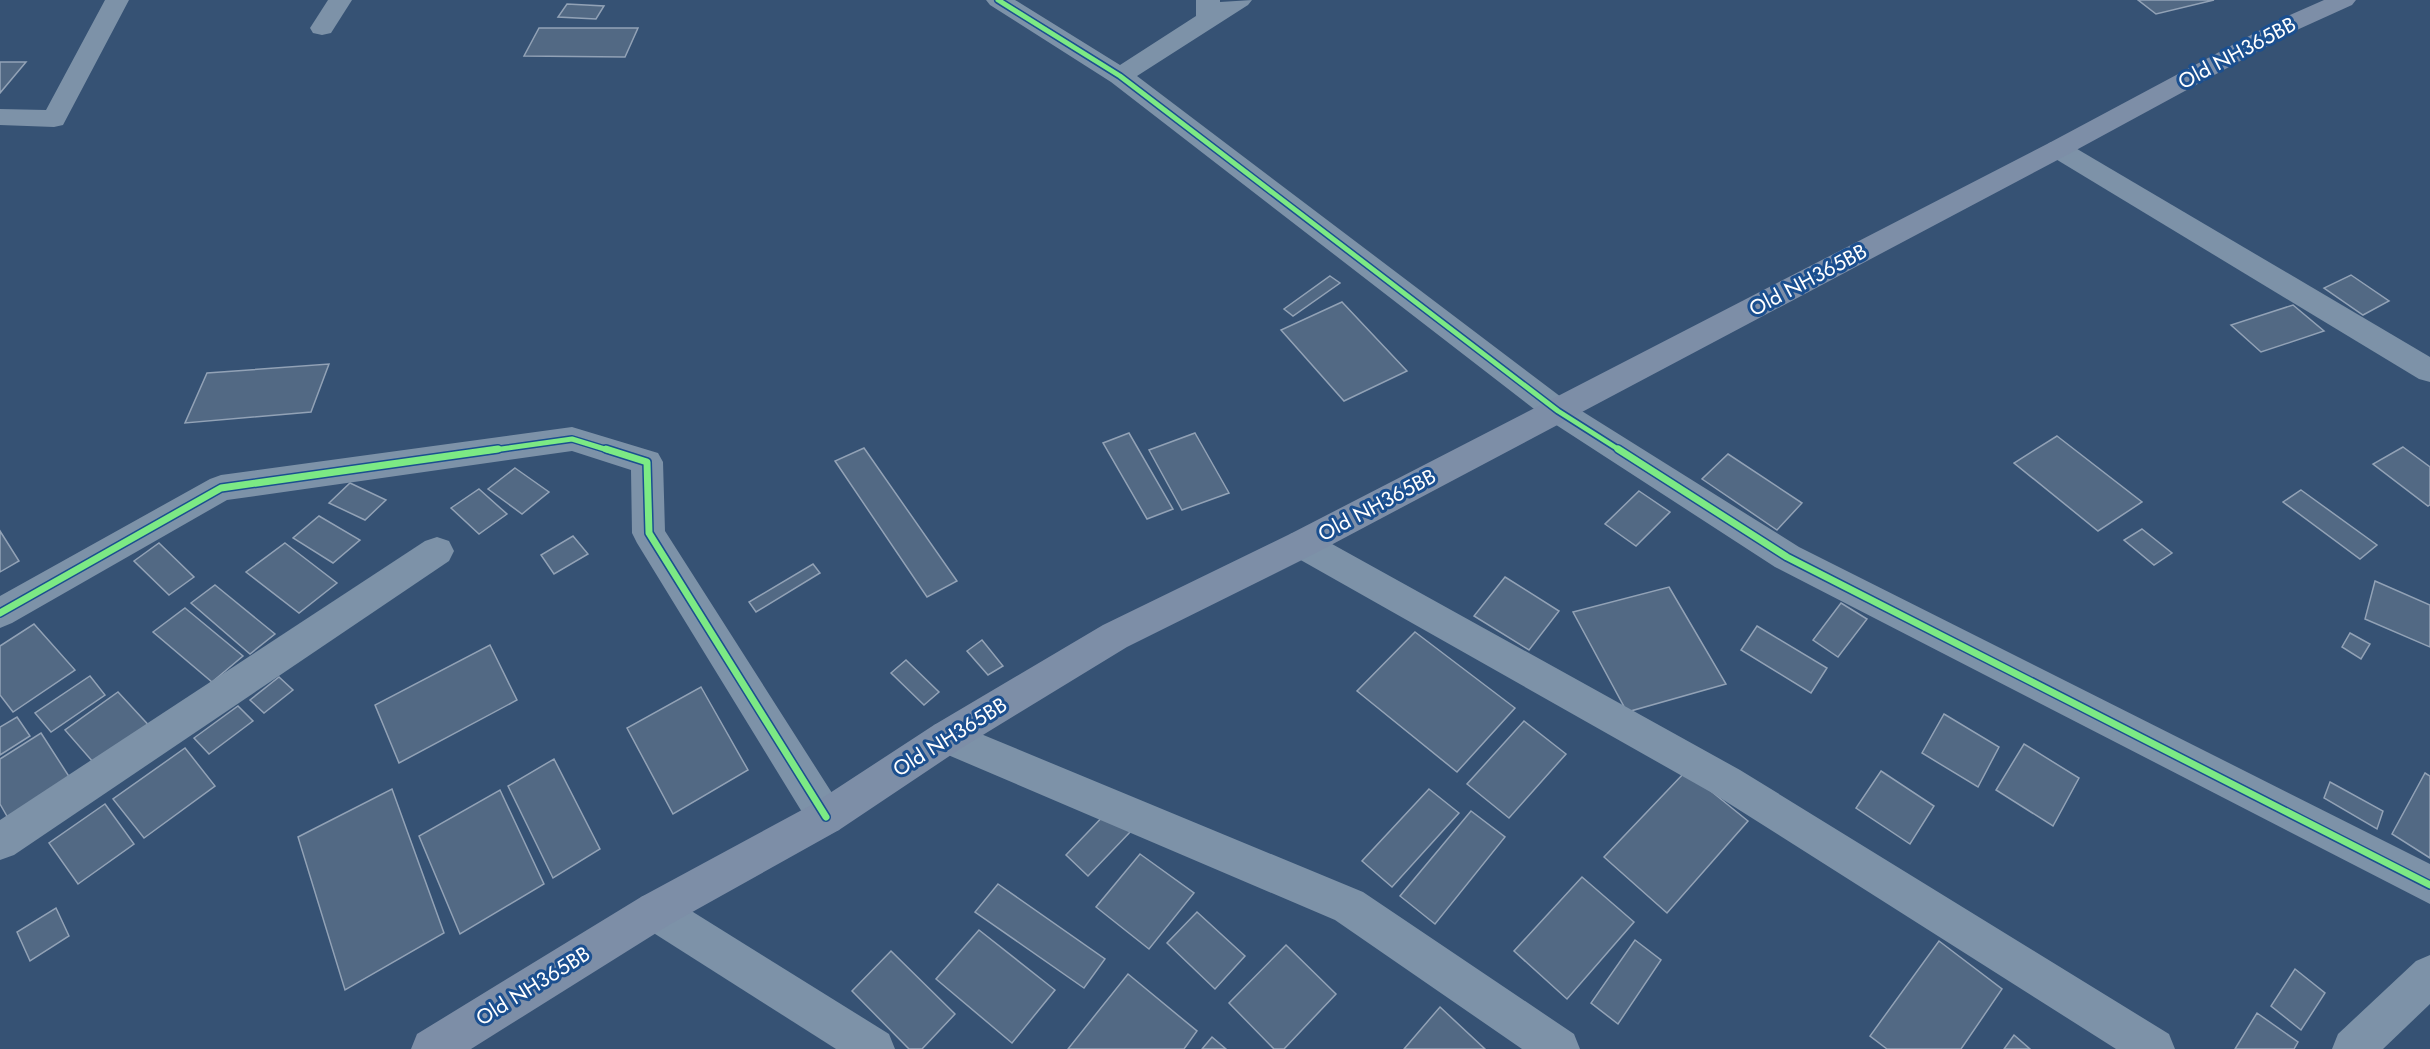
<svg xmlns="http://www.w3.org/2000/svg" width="2430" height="1049" viewBox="0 0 2430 1049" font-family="Jost,sans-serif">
	<rect width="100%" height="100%" fill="#365274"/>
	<g fill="#526984" stroke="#92a2b6" stroke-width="1.5">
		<path d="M2138 0H2214L2156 14Z"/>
		<path d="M567 4 604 6 596 19 558 17Z"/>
		<path d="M539 28H638L625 57 524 56Z"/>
		<path d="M0 62H26L0 93Z"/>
		<path d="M2351 275 2389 301 2363 315 2324 288Z"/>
		<path d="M1330 276 1340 283 1293 316 1284 309Z"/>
		<path d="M1342 302 1407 371 1344 401 1281 330Z"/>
		<path d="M2293 305 2324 331 2261 352 2231 325Z"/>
		<path d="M329 364 311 412 185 423 207 373Z"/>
		<path d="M1129 433 1173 509 1147 519 1103 443Z"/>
		<path d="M1195 433 1229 493 1182 510 1149 450Z"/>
		<path d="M2057 436 2142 502 2098 531 2014 463Z"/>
		<path d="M2403 447 2430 467V505L2428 506 2373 464Z"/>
		<path d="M864 448 957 581 927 597 835 461Z"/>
		<path d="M1728 454 1802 503 1777 530 1702 479Z"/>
		<path d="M515 468 549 492 522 514 488 489Z"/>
		<path d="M350 483 386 500 365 520 329 503Z"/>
		<path d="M479 489 507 514 479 534 451 508Z"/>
		<path d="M2301 490 2377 545 2360 559 2283 502Z"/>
		<path d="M1639 491 1670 512 1636 546 1605 524Z"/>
		<path d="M319 516 360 540 333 563 293 538Z"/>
		<path d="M2142 529 2172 553 2154 565 2124 540Z"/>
		<path d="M0 531 19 561 0 572Z"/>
		<path d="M573 536 588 554 554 574 541 555Z"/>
		<path d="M159 543 194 577 169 595 134 561Z"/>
		<path d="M285 543 337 583 299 613 246 572Z"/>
		<path d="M813 564 820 573 756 612 749 602Z"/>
		<path d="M1505 577 1559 611 1529 650 1474 616Z"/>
		<path d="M2375 581 2430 605V647L2365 619Z"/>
		<path d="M215 585 275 634 250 654 191 603Z"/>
		<path d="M1669 587 1726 684 1627 712 1573 612Z"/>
		<path d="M1841 603 1867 619 1838 657 1813 640Z"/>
		<path d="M185 608 243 656 212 682 153 632Z"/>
		<path d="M34 624 75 670 13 712 0 695V646Z"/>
		<path d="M1757 626 1827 668 1811 693 1741 650Z"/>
		<path d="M1415 632 1515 708 1457 772 1357 691Z"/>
		<path d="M2350 633 2370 644 2361 659 2342 647Z"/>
		<path d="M982 640 1003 666 988 675 967 651Z"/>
		<path d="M490 645 517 700 399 763 375 705Z"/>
		<path d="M906 660 939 692 924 705 891 673Z"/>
		<path d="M90 676 105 695 51 732 35 713Z"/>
		<path d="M279 677 293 690 264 713 250 700Z"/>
		<path d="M701 687 748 770 673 814 627 728Z"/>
		<path d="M118 692 154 731 100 770 65 730Z"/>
		<path d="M238 706 253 721 209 754 194 738Z"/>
		<path d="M1944 714 1999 747 1978 787 1922 753Z"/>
		<path d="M17 717 30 736 0 755V727Z"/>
		<path d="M1524 721 1566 754 1509 818 1467 784Z"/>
		<path d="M41 733 70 778 8 818 0 804V759Z"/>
		<path d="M2024 744 2079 778 2053 826 1996 790Z"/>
		<path d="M185 748 215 786 144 838 113 799Z"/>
		<path d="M554 759 600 849 553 878 508 786Z"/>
		<path d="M1686 771 1748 821 1667 913 1604 857Z"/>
		<path d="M1881 771 1934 806 1910 844 1856 808Z"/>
		<path d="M2425 773 2430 776V858L2392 834Z"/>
		<path d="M2330 782 2383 811 2377 829 2324 798Z"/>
		<path d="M392 789 444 933 345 990 298 837Z"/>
		<path d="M1429 789 1459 813 1392 887 1362 861Z"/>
		<path d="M500 790 544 884 460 934 419 836Z"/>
		<path d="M105 804 134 844 78 884 49 843Z"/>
		<path d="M1109 810 1132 830 1088 876 1066 855Z"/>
		<path d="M1471 811 1505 837 1435 924 1400 896Z"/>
		<path d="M1140 854 1194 893 1149 949 1096 907Z"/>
		<path d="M1582 877 1634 922 1567 999 1514 951Z"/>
		<path d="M998 884 1105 959 1084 988 975 912Z"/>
		<path d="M56 908 69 936 30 961 17 932Z"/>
		<path d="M1197 912 1245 956 1215 989 1167 943Z"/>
		<path d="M979 930 1055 990 1012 1043 936 979Z"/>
		<path d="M1635 940 1661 960 1618 1024 1591 1003Z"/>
		<path d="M1939 941 2002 989 1961 1049H1887L1870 1036Z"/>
		<path d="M1286 945 1336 994 1284 1049H1274L1229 1003Z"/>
		<path d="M891 951 955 1014 922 1049H909L852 991Z"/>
		<path d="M2295 969 2325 993 2301 1030 2271 1006Z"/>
		<path d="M1128 974 1197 1031 1184 1049H1068Z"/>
		<path d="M1440 1007 1485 1049H1404Z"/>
		<path d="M2257 1013 2298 1042 2294 1049H2235Z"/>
		<path d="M2014 1035 2030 1049H2004Z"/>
		<path d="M1212 1037 1226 1049H1202Z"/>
	</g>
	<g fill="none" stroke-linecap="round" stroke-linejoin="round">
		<g fill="#7d92a8" fill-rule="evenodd">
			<path d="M105 0H129L63 125 54 127 0 125V109L46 110Z"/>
			<path d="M328 0H352L331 33 322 35 313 33 310 28Z"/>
			<path d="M986 0H1015L1120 65 1196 16V0H1220V2L1252 0 1248 5 1137 76 1569 403 1799 547 2430 864V904L1775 567 1547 419 1111 82 990 5Z"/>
			<path d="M2058 140 2067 143 2430 357V382L2419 379 2049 155 2045 149 2049 143Z"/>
			<path d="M572 427 658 453 663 462 665 531 839 804 845 817 839 830 826 835 813 830 637 543 632 533 631 470 572 451 227 500 12 623 0 628V596L210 479 221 475Z"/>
			<path d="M1302 530 1314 534 1740 770 2169 1034 2175 1049H2116L1714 794 1290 554 1285 544 1290 534Z"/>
			<path d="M437 537 449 541 454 551 449 561 14 855 0 860V820L425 541Z"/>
			<path d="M947 720 1363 892 1574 1034 1580 1049H1522L1335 920 934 749 929 737 934 725Z"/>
			<path d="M655 891 669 897 889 1034 895 1049H836L641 925 635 911 641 897Z"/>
			<path d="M2430 955V1004L2383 1049H2332L2338 1034 2416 961Z"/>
		</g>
		<path fill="#7d8ea7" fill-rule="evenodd" d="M2324 0H2356L2352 5 2299 29 2067 155 1314 554 1127 647 960 749 839 830 669 925 471 1049H411L417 1034 641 897 813 804 934 725 1103 625 1290 534 2049 143 2281 19Z"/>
		<g stroke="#1b4f8f" stroke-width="8">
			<g id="cycleway-far1">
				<path d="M998 0 1120 76 1558 411 1621 451"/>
				<path d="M487 451 572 439 611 451"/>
			</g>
		</g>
		<g stroke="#1b4f8f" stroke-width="10">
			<g id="cycleway">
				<path d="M606 449 647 462 649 533 826 817"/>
				<path d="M1618 449 1787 557 2430 885"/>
				<path d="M0 613 221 488 498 449"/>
			</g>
		</g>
		<use href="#cycleway-far1" stroke="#7ce984" stroke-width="5"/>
		<use href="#cycleway" stroke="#7ce984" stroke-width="7"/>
	</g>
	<g text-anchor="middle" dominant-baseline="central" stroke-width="6" stroke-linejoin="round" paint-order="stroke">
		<g font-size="21" fill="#fff" stroke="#1b4f8f">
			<text transform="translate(2237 53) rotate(-28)">Old NH365BB</text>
			<text transform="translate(1808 280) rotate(-28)">Old NH365BB</text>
			<text transform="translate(1377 505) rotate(-28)">Old NH365BB</text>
			<text transform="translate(950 737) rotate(-32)">Old NH365BB</text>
			<text transform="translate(533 986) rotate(-32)">Old NH365BB</text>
		</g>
	</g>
</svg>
